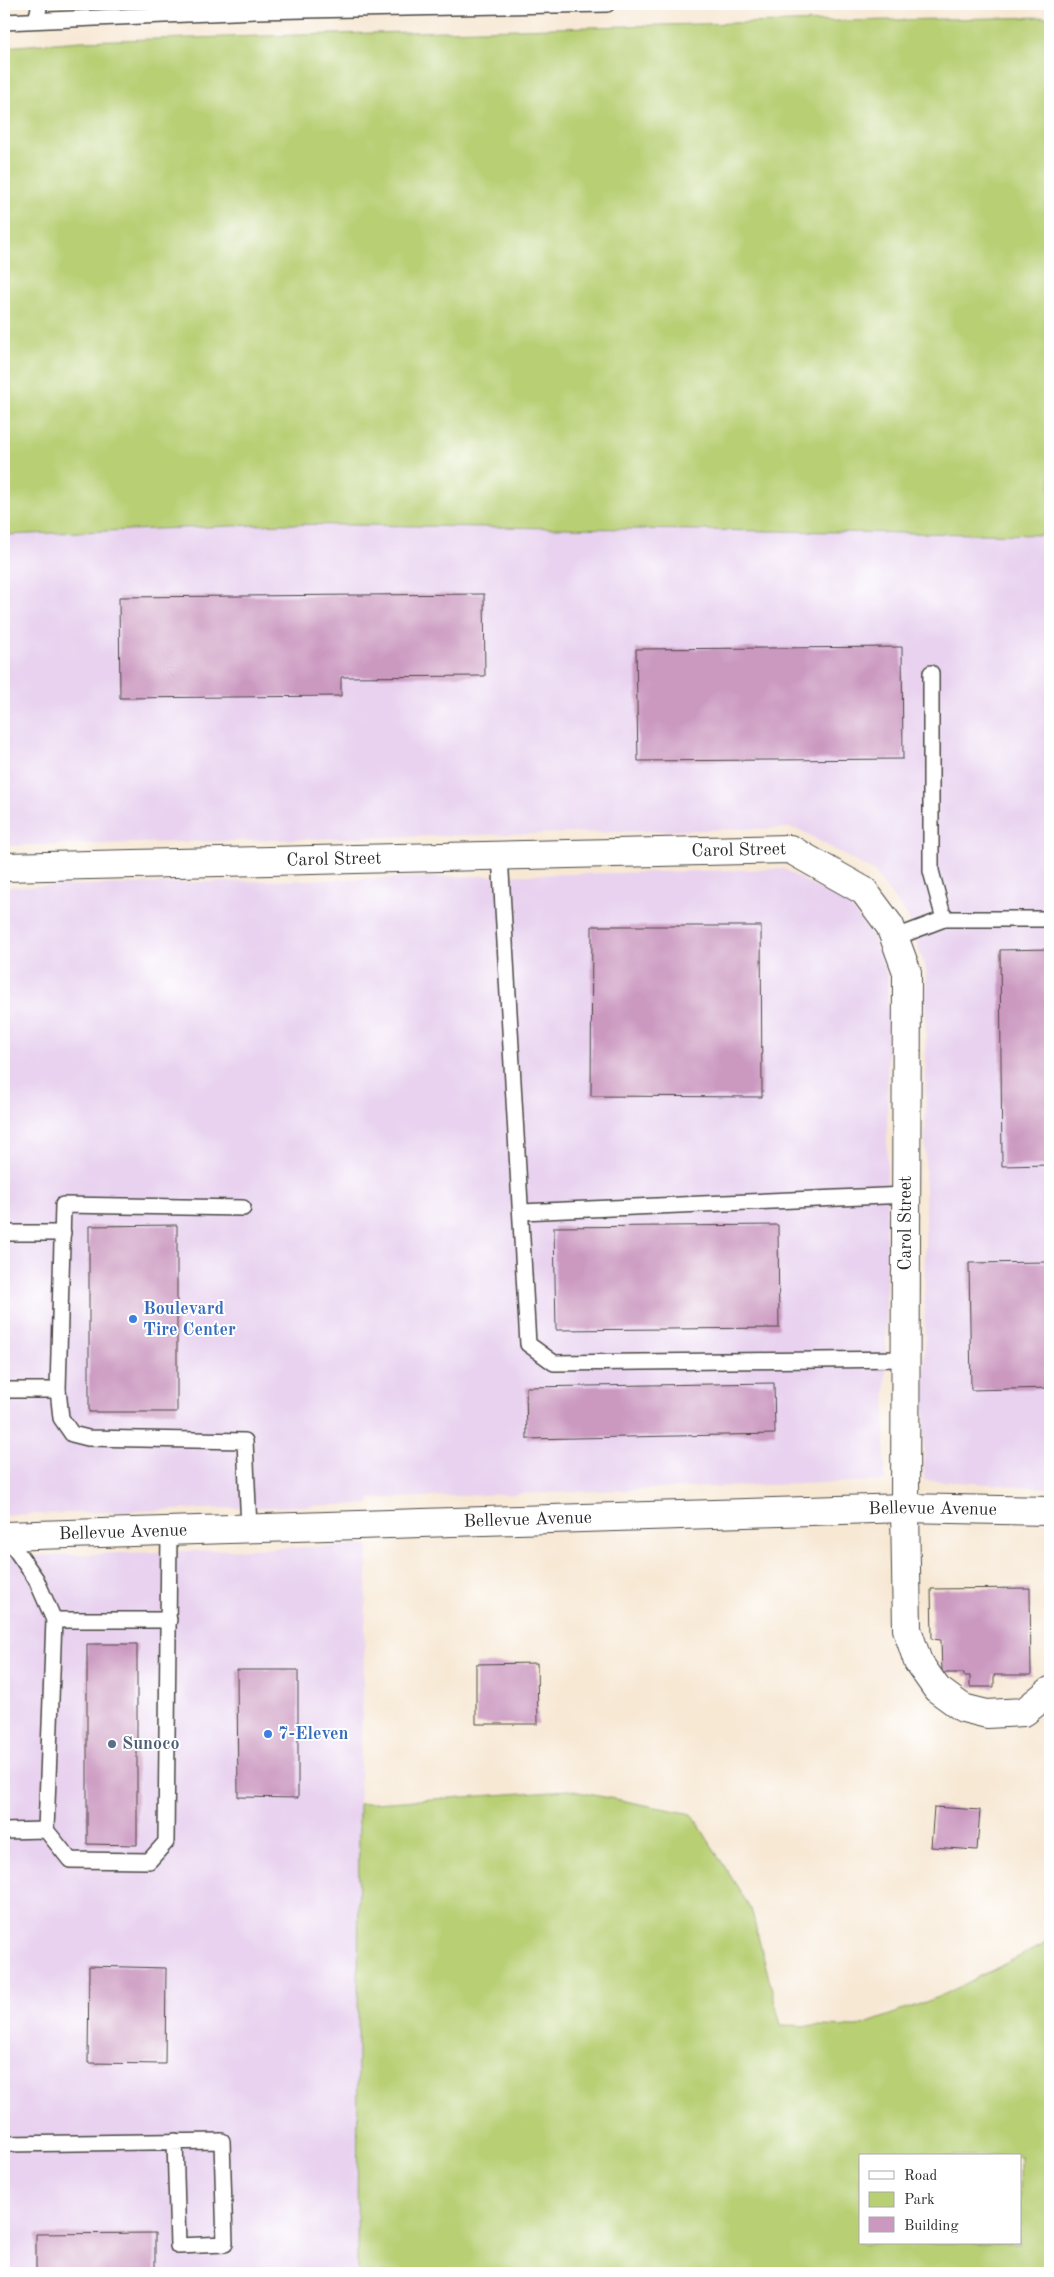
<svg xmlns="http://www.w3.org/2000/svg" width="1054" height="2277" viewBox="0 0 1054 2277" font-family="'Old Standard TT',serif">
	<rect width="100%" height="100%" fill="#fff"/>
	<filter id="ink" filterUnits="userSpaceOnUse"><feTurbulence type="fractalNoise" baseFrequency=".02" numOctaves="2"/><feDisplacementMap in="SourceGraphic" scale="10" xChannelSelector="R" yChannelSelector="G"/><feConvolveMatrix kernelMatrix="1 2 1 2 8 2 1 2 1" color-interpolation-filters="sRGB"/></filter>
	<filter id="wash" filterUnits="userSpaceOnUse"><feTurbulence type="fractalNoise" baseFrequency=".0096" numOctaves="4" result="noise"/><feDisplacementMap in="SourceGraphic" scale="20" xChannelSelector="R" yChannelSelector="G"/><feGaussianBlur stdDeviation="1.12" result="paint"/><feColorMatrix in="noise" values="0 0 0 0 0 0 0 0 0 0 0 0 0 0 0 0 0 1.4 0 .05"/><feComposite in="paint" operator="in"/></filter>
	<g filter="url(#wash)">
		<rect width="100%" height="100%" fill="#f7e8d4"/>
		<g fill="#e8d2ef">
			<path d="M281 524 1050 535V1488L924 1480 926 970 908 917 874 872 800 830 791 828 4 846V535Z"/>
			<path d="M784 869 851 907 873 938 888 978 885 1481 370 1499 369 1504 4 1515V887Z"/>
			<path d="M368 1545 359 1804 357 2273H4V1557Z"/>
		</g>
		<g fill="#b8cf73" stroke="#727d4f" fill-rule="evenodd">
			<path d="M1050 17V535L281 524 4 535V47L81 41 736 23Z"/>
			<path d="M568 1790 692 1814 751 1909 781 2025 857 2027 939 1997 1050 1941V2273H357L359 1804ZM860 2156H1020V2243H860Z"/>
		</g>
		<g id="blocks">
			<g fill="#cb98c0">
				<path d="M484 594 485 676 341 677V696L120 698 119 597Z"/>
				<path d="M902 647 903 759 638 761 636 649Z"/>
				<path d="M592 926H761L762 1097 591 1096Z"/>
				<path d="M1050 949V1165L1002 1166 1000 950Z"/>
				<path d="M177 1225V1412H89V1226Z"/>
				<path d="M778 1225 779 1328 556 1330 554 1227Z"/>
				<path d="M1050 1262V1388L971 1390 969 1263Z"/>
				<path d="M774 1383 775 1434 527 1439 526 1387Z"/>
				<path d="M1030 1588 1031 1675H994V1687H970V1676H964V1673H942L941 1640 932 1639 931 1589Z"/>
				<path d="M87 1644H137V1845L87 1844Z"/>
				<path d="M537 1663 538 1724H476V1664Z"/>
				<path d="M237 1670H298V1798L238 1797Z"/>
				<path d="M934 1807 980 1810 977 1850 931 1847Z"/>
				<path d="M89 1966 166 1968 165 2064 88 2063Z"/>
				<path d="M155 2233V2273H36V2234Z"/>
			</g>
		</g>
	</g>
	<g filter="url(#ink)">
		<use href="#blocks" fill-opacity="0" stroke="#4a4744" stroke-width="1"/>
		<g fill="none" stroke-linecap="round" stroke-linejoin="round">
			<g stroke="#4a4744" stroke-width="18">
				<g id="service">
					<path d="M36 20 40 4"/>
					<path d="M4 22 256 11 607 4"/>
					<path d="M500 855 528 1344 554 1363 905 1359"/>
					<path d="M944 919H1050"/>
					<path d="M894 938 944 919 931 871V673"/>
					<path d="M243 1208 63 1205 58 1390 61 1418 72 1434 88 1438 245 1441 249 1528"/>
					<path d="M521 1212 906 1195"/>
					<path d="M4 1233H63"/>
					<path d="M4 1390H58"/>
					<path d="M6 1536 36 1579 54 1620"/>
					<path d="M46 1830 54 1620H169"/>
					<path d="M4 1831 46 1830 70 1860 149 1861 166 1842 169 1531"/>
					<path d="M4 2144 222 2141 225 2244 178 2246 175 2141"/>
				</g>
			</g>
			<g stroke="#4a4744" stroke-width="30">
				<g id="minor">
					<path id="s1" d="M4 867 790 849 864 891 890 926 907 972 905 1508 907 1629 918 1662 937 1689 963 1708 987 1714 1024 1712 1050 1691"/>
				</g>
			</g>
			<g stroke="#4a4744" stroke-width="30">
				<g id="tertiary">
					<path id="s2" d="M4 1536 905 1508 1050 1511"/>
				</g>
			</g>
			<use href="#service" stroke="#fff" stroke-width="15"/>
			<use href="#minor" stroke="#fff" stroke-width="28"/>
			<use href="#tertiary" stroke="#fff" stroke-width="28"/>
		</g>
	</g>
	<g fill="#3f7fe0" stroke="#fff" stroke-width="2">
		<circle cx="133" cy="1319" r="5"/>
		<circle cx="268" cy="1734" r="5"/>
	</g>
	<circle fill="#5c6f8a" stroke="#fff" stroke-width="2" cx="112" cy="1744" r="5"/>
	<g text-anchor="middle" dominant-baseline="central" stroke-width="4" stroke-linejoin="round" paint-order="stroke">
		<g font-size="18" fill="#2b2b2b" stroke="#fff">
			<text stroke="none"><textPath href="#s1" startOffset="735">Carol Street</textPath></text>
			<text stroke="none"><textPath href="#s1" startOffset="330">Carol Street</textPath></text>
			<text transform="translate(906 1223) rotate(-90)">Carol Street</text>
			<text stroke="none"><textPath href="#s2" startOffset="929">Bellevue Avenue</textPath></text>
			<text stroke="none"><textPath href="#s2" startOffset="524">Bellevue Avenue</textPath></text>
			<text stroke="none"><textPath href="#s2" startOffset="119">Bellevue Avenue</textPath></text>
		</g>
		<g font-size="18" font-weight="bold" fill="#366cbe" stroke="#fff" text-anchor="start">
			<text x="143" y="1309">Boulevard<tspan x="143" dy="21">Tire Center</tspan></text>
			<text x="278" y="1734">7-Eleven</text>
		</g>
		<g font-size="18" font-weight="bold" fill="#4e5e75" stroke="#fff" text-anchor="start">
			<text x="122" y="1744">Sunoco</text>
		</g>
	</g>
	<rect width="1054" height="2277" fill="none" stroke="#fff" stroke-width="20"/>
	<rect x="859" y="2154" width="162" height="90" fill="#ffffff" stroke="#aaaaaa"/>
	<rect x="869" y="2171" width="25" height="8" fill="#ffffff" stroke="#aaaaaa"/>
	<text x="904" y="2180" font-size="15" fill="#2b2b2b">Road</text>
	<rect x="869" y="2192" width="25" height="15" fill="#b8cf73" stroke="#aaaaaa"/>
	<text x="904" y="2204" font-size="15" fill="#2b2b2b">Park</text>
	<rect x="869" y="2217" width="25" height="15" fill="#cb98c0" stroke="#aaaaaa"/>
	<text x="904" y="2230" font-size="15" fill="#2b2b2b">Building</text>
</svg>
